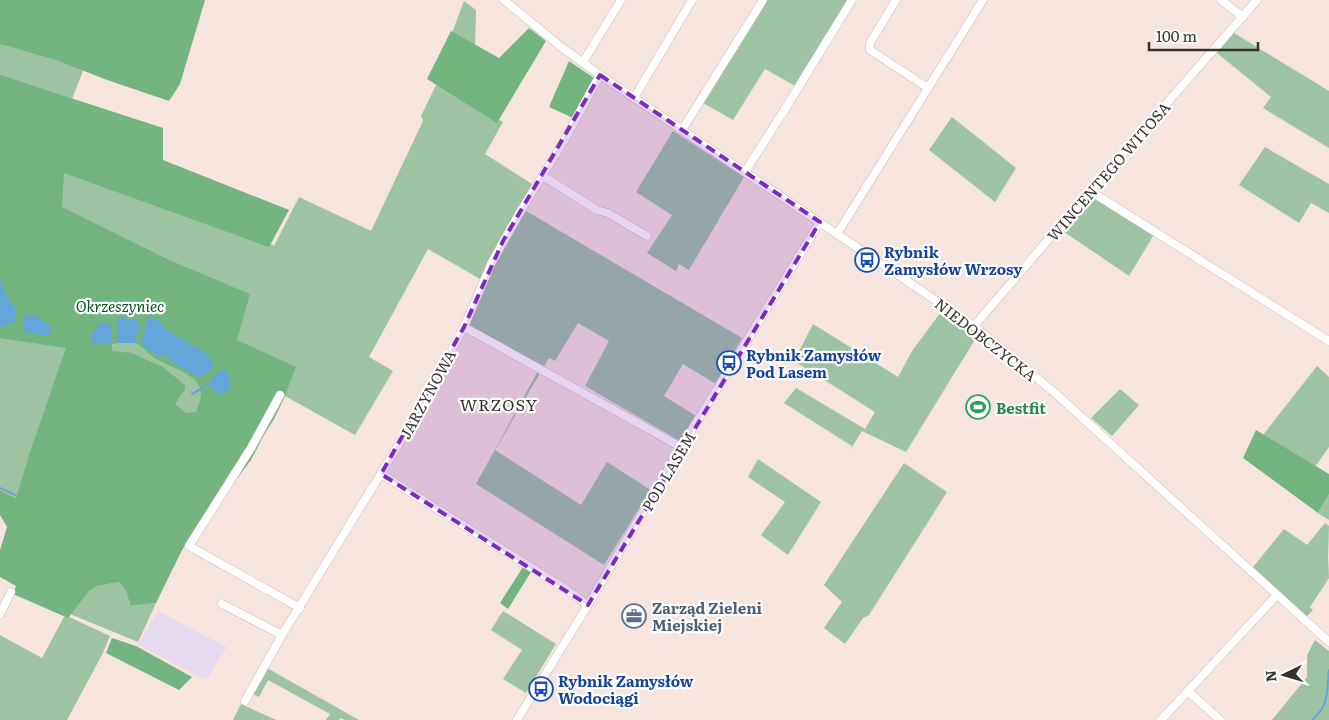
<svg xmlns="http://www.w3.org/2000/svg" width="1329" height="720" viewBox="0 0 1329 720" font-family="Literata,serif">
	<rect width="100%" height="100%" fill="#f5e5de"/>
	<path fill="#e6daee" d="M158 611 227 647 206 680 138 645Z"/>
	<g fill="#9dc3a2">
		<path d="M0 0 92 48 72 99 274 246 299 197 371 231 423 121 421 116 438 81 471 105 503 122 485 154 532 184 526 211 742 338 716 384 683 364 664 396 696 416 680 441 585 386 609 341 578 323 555 361 549 358 495 450 581 505 607 462 649 489 650 491 604 565 476 484 538 371 459 329 480 279 428 249 369 357 393 371 355 435 285 396 295 368 16 498 0 490Z"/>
		<path d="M766 0H850L797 87 765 69 733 120 703 103Z"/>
		<path d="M464 1 476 10 475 48 450 38Z"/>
		<path d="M1234 33 1329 91V148L1263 108 1271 97 1217 53Z"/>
		<path d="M952 117 1016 168 995 202 929 150Z"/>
		<path d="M673 131 744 177 689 270 679 264 676 271 647 253 672 215 636 192Z"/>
		<path d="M1265 147 1329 184V213L1311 203 1299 223 1239 185Z"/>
		<path d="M1081 193 1089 194 1155 233 1129 276 1054 225Z"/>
		<path d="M944 308 979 333 906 452 862 431 849 452 852 446 784 403 796 388 865 429 875 412 794 361 813 324 898 377 912 351Z"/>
		<path d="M1317 366 1329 377V447L1315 467 1263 435Z"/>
		<path d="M1120 389 1139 405 1112 436 1091 418Z"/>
		<path d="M758 459 821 502 788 555 761 535 785 502 748 477Z"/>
		<path d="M904 463 947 492 869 615 863 618 845 644 824 628 842 602 824 585Z"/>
		<path d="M1329 494V520L1318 513Z"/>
		<path d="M1325 523 1329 526 1328 557 1329 578 1310 607 1313 610 1306 617 1253 567 1284 529 1307 545Z"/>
		<path d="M119 582 126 591 132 606 156 603 138 642 70 614 89 591 98 586Z"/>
		<path d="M503 611 556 644 526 693 503 679 522 650 491 630Z"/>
		<path d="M65 615 110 636 103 653 67 720H0V635L42 658Z"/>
		<path d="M1315 640 1329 651V720H1272L1307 677V655Z"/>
		<path d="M267 668 359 720H345L340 718 339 720H326L330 714 268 680 259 697 253 694Z"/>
		<path d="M241 704 276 720H233Z"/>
	</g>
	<g fill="#74b57f" fill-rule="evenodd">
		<path d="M0 0H205L180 84 169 101 107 80 59 61 1 44 0 46Z"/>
		<path d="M529 28 546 41 497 123 427 79 451 31 499 58Z"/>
		<path d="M569 61 594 78 573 118 549 107Z"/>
		<path d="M0 75 163 128V160L289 210 269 247 64 173 62 207 169 260 250 294 237 340 296 367 285 396 274 419 264 435 251 460 235 481 233 468 214 503 182 550 156 603 131 606 126 591 119 582 98 586 89 591 68 618 13 594 16 586 0 577V550L7 527 0 515V490L16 498 30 452 66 348 0 338V327L5 326 16 310 6 295 0 279ZM148 318 157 319 168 331 177 336 172 362 167 356 157 355 142 340ZM118 320 137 321 140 324 139 329 135 343C144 347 146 352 153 357 166 366 201 374 201 393 201 400 198 406 196 412L186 413 175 404 185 389V385L163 367 132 353 112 351V344L118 343ZM112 327V343L91 342ZM227 369 228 375 213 390 211 386 212 383Z"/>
		<path d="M1256 430 1329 474V494L1318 513 1243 458Z"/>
		<path d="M523 567 531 572 508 609 500 603Z"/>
		<path d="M112 638 136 646 192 677 179 690 106 653Z"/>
	</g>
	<g fill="#64a5da">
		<path d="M0 279 6 295 16 310 15 321 5 326 0 327Z"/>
		<path d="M24 315C38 315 42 319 52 328L49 336 24 332Z"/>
		<path d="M119 317 137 321 140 324 139 329 135 343H118V320Z"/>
		<path d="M148 318 157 319 168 331 205 352 214 365 210 371 200 378 172 362 167 356 157 355 142 346V340Z"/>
		<path d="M102 323 109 324 112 327V344H94L91 342C91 333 95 328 102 323Z"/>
		<path d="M227 369 231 385 229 389 222 394C216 392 213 392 211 386L212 383 210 381C214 374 219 371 227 369Z"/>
	</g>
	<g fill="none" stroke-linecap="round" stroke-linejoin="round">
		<g stroke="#64a5da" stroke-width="2">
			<path d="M192 394 212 383"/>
			<path d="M0 488 15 495"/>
			<path d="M1312 720C1316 716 1320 712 1323 707 1329 696 1327 682 1329 670"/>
		</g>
		<g stroke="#ccbcb5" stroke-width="9">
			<g id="minor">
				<path d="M504 0 560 46 600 75 974 326 1055 393 1329 642"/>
				<path d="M896 0 870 43V50L928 88"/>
				<path d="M1221 0 1243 17"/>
				<path d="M583 62 621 0"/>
				<path d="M634 98 692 0"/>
				<path d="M682 130 763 0"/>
				<path d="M745 172 785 109 852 0"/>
				<path d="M543 176 597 210 608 213 647 236"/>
				<path d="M1090 191 1329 341"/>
				<path d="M837 234 983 0"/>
				<path d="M974 326 1090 191 1257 0"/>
				<path d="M464 327 681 447"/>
				<path d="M280 395 251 448 189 546 300 608"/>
				<path d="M381 474 566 589 588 605"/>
				<path d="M222 604 282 635"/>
				<path d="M0 614 11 592"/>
				<path d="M1188 691 1220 720"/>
				<path d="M245 701 282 635 418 413 464 327 492 262 522 209 564 141 600 75"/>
				<path d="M517 720 588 605 681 447 820 222"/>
				<path d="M1161 720 1277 595"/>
			</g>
		</g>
		<use href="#minor" stroke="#fff" stroke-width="8"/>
	</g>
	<path fill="#7b2cbf" fill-opacity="0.2" stroke="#7b2cbf" stroke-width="4" stroke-dasharray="10 6" stroke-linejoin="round" d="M600 75 820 222 588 605 381 474 464 327 503 241Z"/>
	<defs>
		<g id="bus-ring" transform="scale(1.25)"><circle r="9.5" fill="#fff" stroke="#1a4fb4" stroke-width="1.5"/><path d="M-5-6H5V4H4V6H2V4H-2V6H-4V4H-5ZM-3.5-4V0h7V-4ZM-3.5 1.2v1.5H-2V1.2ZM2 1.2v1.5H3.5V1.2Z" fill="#1a4fb4"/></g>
		<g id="stadium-ring" transform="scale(1.25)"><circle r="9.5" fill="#fff" stroke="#2e9e5b" stroke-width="1.5"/><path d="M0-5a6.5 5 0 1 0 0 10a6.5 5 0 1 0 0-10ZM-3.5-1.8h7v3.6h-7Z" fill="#2e9e5b"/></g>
		<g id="office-ring" transform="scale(1.25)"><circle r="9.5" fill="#fff" stroke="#5c6f8a" stroke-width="1.5"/><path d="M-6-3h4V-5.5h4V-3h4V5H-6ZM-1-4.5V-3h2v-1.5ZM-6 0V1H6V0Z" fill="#5c6f8a"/></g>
	</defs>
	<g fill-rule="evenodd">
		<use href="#bus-ring" x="867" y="260"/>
		<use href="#bus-ring" x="729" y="363"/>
		<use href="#stadium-ring" x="978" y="407"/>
		<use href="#office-ring" x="634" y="616"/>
		<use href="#bus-ring" x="541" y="689"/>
	</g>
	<g text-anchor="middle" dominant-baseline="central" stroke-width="4.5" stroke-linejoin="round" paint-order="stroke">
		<g font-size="15" fill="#38322f" stroke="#fff">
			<text transform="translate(1108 171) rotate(-49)">WINCENTEGO WITOSA</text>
			<text transform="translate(986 339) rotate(38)">NIEDOBCZYCKA</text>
			<text transform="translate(427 394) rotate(-61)">JARZYNOWA</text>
			<text transform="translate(668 471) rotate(-59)">POD LASEM</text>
		</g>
		<g font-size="15" font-weight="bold" fill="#164399" stroke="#fff" text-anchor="start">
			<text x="884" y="251">Rybnik<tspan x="884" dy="17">Zamysłów Wrzosy</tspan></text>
			<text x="746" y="354">Rybnik Zamysłów<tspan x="746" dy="17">Pod Lasem</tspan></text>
			<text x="558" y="680">Rybnik Zamysłów<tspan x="558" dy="17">Wodociągi</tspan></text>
		</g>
		<g font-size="15" font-style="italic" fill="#05511f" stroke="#fff">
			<text x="120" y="305">Okrzeszyniec</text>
		</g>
		<g font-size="15" font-weight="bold" fill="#27864d" stroke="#fff" text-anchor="start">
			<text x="996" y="407">Bestfit</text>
		</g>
		<g font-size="15" font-weight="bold" fill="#4e5e75" stroke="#fff" text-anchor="start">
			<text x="652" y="607">Zarząd Zieleni<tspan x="652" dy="17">Miejskiej</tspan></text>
		</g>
		<g font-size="16" letter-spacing="1" fill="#38322f" stroke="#fff">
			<text x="499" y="404">WRZOSY</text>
		</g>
	</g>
	<g transform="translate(1284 675) rotate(265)" stroke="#ffffff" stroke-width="4" paint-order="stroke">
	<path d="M0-4L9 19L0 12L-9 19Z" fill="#38322f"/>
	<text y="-8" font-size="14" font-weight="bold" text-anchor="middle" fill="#38322f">N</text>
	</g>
	<path d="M1149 42v8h109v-8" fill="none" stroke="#38322f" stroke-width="2.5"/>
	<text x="1156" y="42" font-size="15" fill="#38322f" stroke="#ffffff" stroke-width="4" paint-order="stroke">100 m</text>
</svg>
